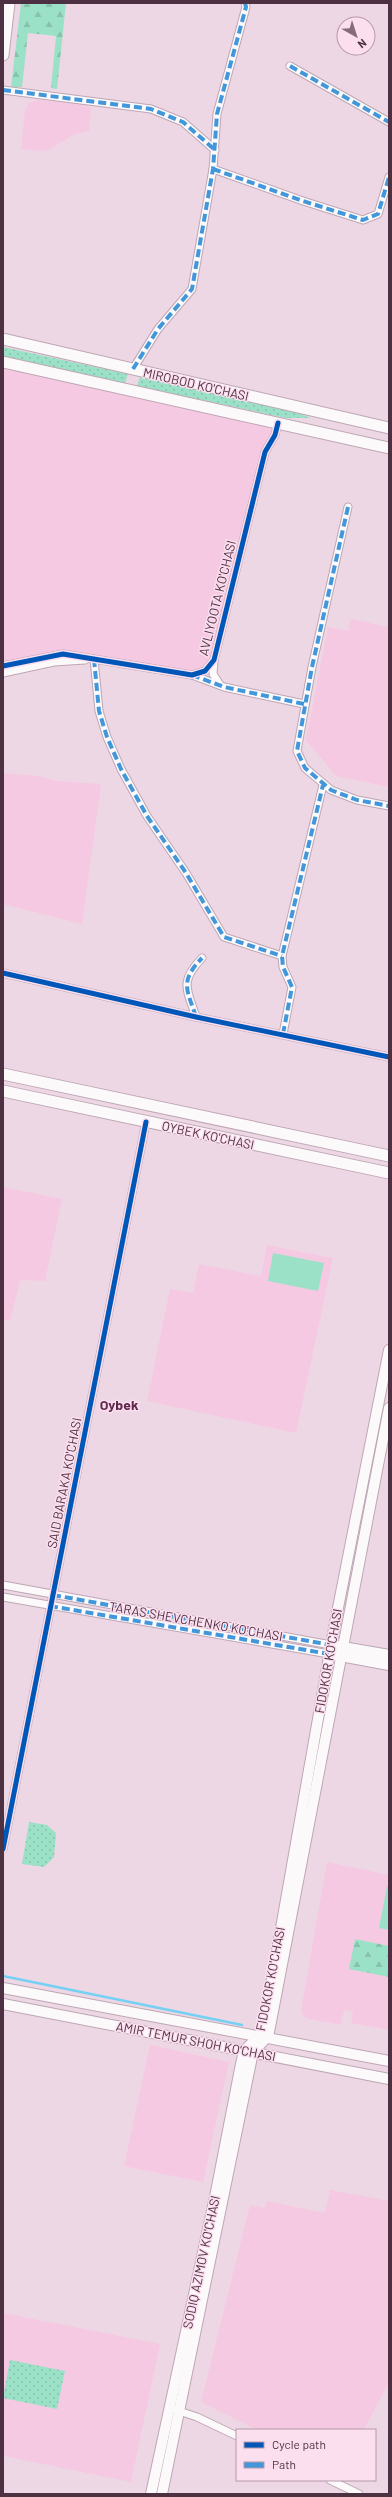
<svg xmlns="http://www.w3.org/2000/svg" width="392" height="2497" viewBox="0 0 392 2497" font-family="Barlow,sans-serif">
	<defs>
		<pattern id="grass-dots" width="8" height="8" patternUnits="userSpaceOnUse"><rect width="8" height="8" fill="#9be1c7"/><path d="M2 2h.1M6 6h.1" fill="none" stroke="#87c2ac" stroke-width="1.8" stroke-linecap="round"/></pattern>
		<pattern id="forest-firs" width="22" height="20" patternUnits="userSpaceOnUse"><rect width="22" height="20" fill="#9be1c7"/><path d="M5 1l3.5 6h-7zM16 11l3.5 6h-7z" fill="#87c2ac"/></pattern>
	</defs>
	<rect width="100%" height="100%" fill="#eed7e4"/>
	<g fill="#f6c9e3">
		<path d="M37 100 82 103 91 108 89 131 75 134 46 151 21 149 25 109 29 103Z"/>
		<path d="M3 362 278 423 268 443 214 660 199 674 77 656 3 666Z"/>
		<path d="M351 619 389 627V787L336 776 306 740 328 627 348 631Z"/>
		<path d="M3 773 40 776 57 781 101 784 82 924 3 904Z"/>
		<path d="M3 1187 62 1199 45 1281 20 1280 10 1321 3 1320Z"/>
		<path d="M267 1245 333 1258 296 1433 147 1401 170 1289 193 1293 199 1264 261 1276Z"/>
		<path d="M327 1862 389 1875V2030L351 2023 353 2012 344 2010 341 2025 308 2019 303 2015 301 2010Z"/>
		<path d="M150 2045 229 2062 203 2182 124 2166Z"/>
		<path d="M330 2190 389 2201V2382L364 2430H257L201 2402 250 2205 265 2208 267 2201 325 2213Z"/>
		<path d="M3 2313 160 2344 131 2482 3 2456Z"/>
	</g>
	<g fill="url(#grass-dots)">
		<path d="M3 347 128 374 125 383 3 356Z"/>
		<path d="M140 377 288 409 311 418H286L137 386Z"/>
		<path d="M29 1822 47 1825 56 1833 54 1857 44 1867 22 1864Z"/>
		<path d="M10 2360 65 2371 57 2409 3 2398Z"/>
	</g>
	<g fill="url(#forest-firs)">
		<path d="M21 3H66L57 89 51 88 56 36 28 33 22 87H11Z"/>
		<path d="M355 1939 389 1946V1977L349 1969Z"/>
	</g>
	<g fill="#9be1c7">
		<path d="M273 1253 324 1263 318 1291 268 1281Z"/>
		<path d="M387 1886H389V1930L379 1928Z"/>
	</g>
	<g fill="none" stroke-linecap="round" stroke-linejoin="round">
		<path stroke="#74d1f3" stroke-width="2.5" d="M3 1976 242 2025"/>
		<g stroke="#bea7b4" stroke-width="9">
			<g id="street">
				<path d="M290 66 389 122"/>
				<path d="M3 90 151 109 183 122 215 150"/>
				<path d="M213 169 303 201 363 220 378 214 389 177"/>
				<path d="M133 369 158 329 192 289 213 169 217 114 246 7 245 3"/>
				<path d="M348 507 312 667 297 751 305 768 331 790 357 800 389 806"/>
				<path d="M94 659 99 711 107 737 121 769 147 816 186 873 224 937 282 956"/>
				<path d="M214 662 213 674 220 685"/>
				<path d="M3 666 63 654 192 675 205 671 214 660 265 452 275 435 278 423"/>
				<path d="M3 673 54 662 85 660"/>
				<path d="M192 675 224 687 304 704"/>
				<path d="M3 973 196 1017 389 1057"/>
				<path d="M196 1017C187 989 179 982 202 958"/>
				<path d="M283 1034 292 987 283 967 282 956 323 785"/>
				<path d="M3 1585 331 1645"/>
				<path d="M3 1597 329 1654"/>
				<path d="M3 1849 146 1122"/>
				<path d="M176 2410 197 2417 237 2436"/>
				<path d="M330 2480 359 2494"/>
			</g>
		</g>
		<g stroke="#bea7b4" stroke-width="12">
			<g id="secondary">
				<path d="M337 1646 389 1655"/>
				<path d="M335 1655 389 1665"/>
				<path d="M3 1988 389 2061"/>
				<path d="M3 2004 389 2079"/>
				<path d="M257 2048 267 2037 269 2032 389 1408"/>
				<path d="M151 2494 215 2197 241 2064 244 2051 256 2039"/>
				<path d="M162 2494 253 2052 262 2030 267 2007 335 1623 389 1350"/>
			</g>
		</g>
		<g stroke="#bea7b4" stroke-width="13">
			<g id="primary">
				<path d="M3 55 9 3"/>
				<path d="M3 339 389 428"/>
				<path d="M3 362 389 448"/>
				<path d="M3 1074 389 1156"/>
				<path d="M3 1091 389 1173"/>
			</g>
		</g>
		<use href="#street" stroke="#fcf9fb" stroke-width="7"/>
		<use href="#secondary" stroke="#fcf9fb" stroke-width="10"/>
		<use href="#primary" stroke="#fcf9fb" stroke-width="11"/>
		<g stroke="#4197da" stroke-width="4" stroke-dasharray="8 4" stroke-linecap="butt">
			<path d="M290 66 389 122"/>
			<path d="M3 90 151 109 183 122 215 150"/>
			<path d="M213 169 303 201 363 220 378 214 389 177"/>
			<path d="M133 369 158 329 192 289 213 169 217 114 246 7 245 3"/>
			<path d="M348 507 312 667 297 751 305 768 331 790 357 800 389 806"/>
			<path d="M94 659 99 711 107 737 121 769 147 816 186 873 224 937 282 956"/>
			<path d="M192 675 224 687 304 704"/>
			<path d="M196 1017C187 989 179 982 202 958"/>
			<path d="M283 1034 292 987 283 967 282 956 323 785"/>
			<path d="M53 1595 331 1645"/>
			<path d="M50 1606 329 1654"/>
		</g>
		<g stroke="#fcdfef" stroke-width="8">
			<g id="cycleway">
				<path d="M3 666 63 654 192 675 205 671 214 660 265 452 275 435 278 423"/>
				<path d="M3 973 196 1017 389 1057"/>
				<path d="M3 1849 146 1122"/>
			</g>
		</g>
		<use href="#cycleway" stroke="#0057b8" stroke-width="5"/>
	</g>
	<g text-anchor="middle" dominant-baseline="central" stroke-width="3" stroke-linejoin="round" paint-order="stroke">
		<g font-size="13" fill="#4d3142" stroke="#fcdfef">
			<text transform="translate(196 384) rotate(13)">MIROBOD KO'CHASI</text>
			<text transform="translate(217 598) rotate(-76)">AVLIYOOTA KO'CHASI</text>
			<text transform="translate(208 1135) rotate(12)">OYBEK KO'CHASI</text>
			<text transform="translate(64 1483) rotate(-79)">SAID BARAKA KO'CHASI</text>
			<text transform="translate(196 1621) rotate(10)">TARAS SHEVCHENKO KO'CHASI</text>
			<text transform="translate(328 1661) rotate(-80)">FIDOKOR KO'CHASI</text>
			<text transform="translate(270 1979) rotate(-79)">FIDOKOR KO'CHASI</text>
			<text transform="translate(196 2041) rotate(11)">AMIR TEMUR SHOH KO'CHASI</text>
			<text transform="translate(201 2262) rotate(-78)">SODIQ AZIMOV KO'CHASI</text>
		</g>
		<g font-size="14" font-weight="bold" fill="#61294d" stroke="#fcdfef">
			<text x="119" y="1404">Oybek</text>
		</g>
	</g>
	<rect width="392" height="2497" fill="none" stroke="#4d3142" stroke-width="8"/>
	<rect x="236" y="2429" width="140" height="52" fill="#fcdfef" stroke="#b699aa"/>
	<rect x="244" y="2442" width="20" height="6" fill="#0057b8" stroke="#b699aa"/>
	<text x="272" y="2449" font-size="12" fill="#4d3142">Cycle path</text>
	<rect x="244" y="2462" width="20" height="6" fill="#4197da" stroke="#b699aa"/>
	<text x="272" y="2469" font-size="12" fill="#4d3142">Path</text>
	<g transform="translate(356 36) rotate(141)"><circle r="19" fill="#fcdfef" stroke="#b699aa"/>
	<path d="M0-3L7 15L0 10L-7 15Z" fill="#856b7b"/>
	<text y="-6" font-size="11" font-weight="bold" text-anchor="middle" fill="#4d3142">N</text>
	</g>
</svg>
